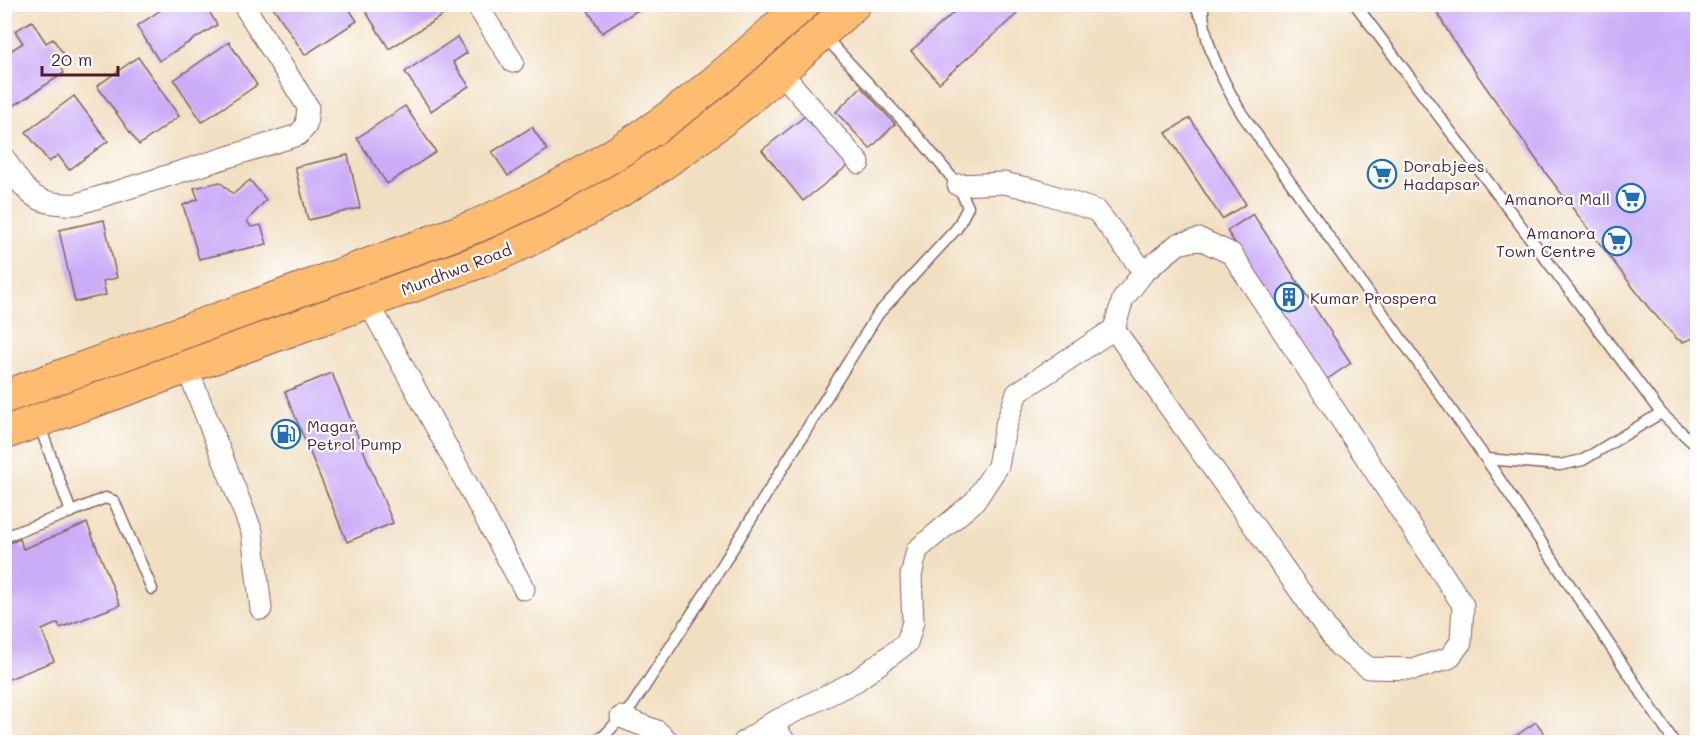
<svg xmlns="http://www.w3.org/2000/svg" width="1702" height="747" viewBox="0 0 1702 747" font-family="Mali,sans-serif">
	<rect width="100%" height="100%" fill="#fff"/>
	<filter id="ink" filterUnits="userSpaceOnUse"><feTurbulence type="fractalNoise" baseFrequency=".0167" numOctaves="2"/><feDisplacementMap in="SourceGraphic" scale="12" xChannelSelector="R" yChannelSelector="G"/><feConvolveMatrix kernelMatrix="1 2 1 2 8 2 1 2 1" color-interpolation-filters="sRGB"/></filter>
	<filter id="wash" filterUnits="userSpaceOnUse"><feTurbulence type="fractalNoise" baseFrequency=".008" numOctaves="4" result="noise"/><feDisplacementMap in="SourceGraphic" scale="24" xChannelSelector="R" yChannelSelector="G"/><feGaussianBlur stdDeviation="1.35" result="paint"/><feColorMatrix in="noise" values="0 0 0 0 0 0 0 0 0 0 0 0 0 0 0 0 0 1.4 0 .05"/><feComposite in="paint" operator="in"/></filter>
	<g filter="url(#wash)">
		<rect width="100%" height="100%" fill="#f1dfc1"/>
		<g id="blocks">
			<g fill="#cbacf7">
				<path d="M170 4H205L217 25 159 61 137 26Z"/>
				<path d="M271 4H346L357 21 305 55Z"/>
				<path d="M361 4H439L445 14 389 49Z"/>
				<path d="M584 4H639L641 8 602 33Z"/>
				<path d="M963 4H1009L1017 14 939 83 911 51Z"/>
				<path d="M1432 4H1698V336L1683 342 1677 339 1648 307 1545 172 1453 40Z"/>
				<path d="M32 21 46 43 53 39 67 59 59 64 64 73 12 107 5 95V49L7 53 23 43 15 31Z"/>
				<path d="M457 37 467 53 453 62 469 86 431 111 405 72Z"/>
				<path d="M229 42 257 85 202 122 174 80Z"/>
				<path d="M138 57 179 116 139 145 97 86Z"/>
				<path d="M861 87 895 124 870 149 836 112Z"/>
				<path d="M74 96 108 141 69 170 58 155 49 162 26 132Z"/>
				<path d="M405 106 436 152 387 184 357 138Z"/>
				<path d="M809 113 850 164 803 201 762 150Z"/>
				<path d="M1190 118 1246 204 1222 219 1166 133Z"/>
				<path d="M532 127 547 150 508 176 492 152Z"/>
				<path d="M348 155 360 208 308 220 295 167Z"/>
				<path d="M250 180 266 200 247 221 251 227 261 225 267 244 199 259 183 205 198 199 194 188 220 182 233 194Z"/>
				<path d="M1253 214 1351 363 1326 380 1227 231Z"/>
				<path d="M104 220 117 278 103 281 106 295 75 302 59 230Z"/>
				<path d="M332 373 393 523 347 542 285 392Z"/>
				<path d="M87 523 120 605 60 628 58 623 42 630 54 661 4 681V545L20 539 23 549Z"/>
				<path d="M1536 722 1545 734 1533 742H1512L1510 740Z"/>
			</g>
		</g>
	</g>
	<g filter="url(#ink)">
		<use href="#blocks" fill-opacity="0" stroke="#846260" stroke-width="1.5"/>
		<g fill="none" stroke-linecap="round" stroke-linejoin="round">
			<g stroke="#846260" stroke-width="13">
				<g id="service">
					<path d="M1194 4 1203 20"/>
					<path d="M1203 4C1201 41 1224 84 1242 114L1486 459 1674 742"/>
					<path d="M1355 4 1661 413 1691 441 1698 445"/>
					<path d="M39 424 71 512 105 498 114 501 152 589"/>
					<path d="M1486 459 1560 465 1583 460 1661 413"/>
					<path d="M4 537 71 512"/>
					<path d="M591 742 604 736 632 706 704 595 878 314 957 228 968 207 958 185 920 139 823 35"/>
				</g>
			</g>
			<g stroke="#846260" stroke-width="23">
				<g id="minor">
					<path d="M476 4 513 62"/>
					<path d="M780 71 859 163"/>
					<path d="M4 158C27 193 32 206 77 204L298 135 306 126 308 107 243 4"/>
					<path d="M958 185 1004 183 1039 191 1097 211 1144 272"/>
					<path d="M368 302 524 589"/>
					<path d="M187 368 252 532 261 609"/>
					<path d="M621 717 657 731 669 742"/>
					<path d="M744 742 772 723"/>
					<path d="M785 742 772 723 856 681 907 643 913 622 911 576 917 550 975 501 998 466 1005 428 1017 393 1114 329 1123 299 1144 272 1178 244 1200 239 1232 254 1463 605 1461 642 1449 658 1415 669 1369 668 1339 646 1114 329"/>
				</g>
			</g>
			<g stroke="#846260" stroke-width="35">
				<g id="trunk">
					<path d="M4 397 476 226C560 190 639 144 710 86 742 60 772 32 803 4"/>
					<path d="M4 433 489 258C576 220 657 173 731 113 773 79 813 41 854 4"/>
				</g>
			</g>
			<use href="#service" stroke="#fff" stroke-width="10"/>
			<use href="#minor" stroke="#fff" stroke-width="21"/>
			<use href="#trunk" stroke="#febc70" stroke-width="33"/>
		</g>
	</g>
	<defs>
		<g id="supermarket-ring" transform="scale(1.5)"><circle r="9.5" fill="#fff" stroke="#1f6fb2" stroke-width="1.5"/><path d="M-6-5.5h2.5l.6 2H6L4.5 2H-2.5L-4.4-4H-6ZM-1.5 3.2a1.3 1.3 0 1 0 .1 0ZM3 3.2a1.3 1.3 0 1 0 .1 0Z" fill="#1f6fb2"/></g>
		<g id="building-ring" transform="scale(1.5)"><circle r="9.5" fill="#fff" stroke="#1f6fb2" stroke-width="1.5"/><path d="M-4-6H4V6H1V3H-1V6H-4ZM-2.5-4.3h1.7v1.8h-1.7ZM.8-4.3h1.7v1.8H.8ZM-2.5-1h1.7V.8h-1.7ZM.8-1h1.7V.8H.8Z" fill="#1f6fb2"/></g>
		<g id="fuel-ring" transform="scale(1.5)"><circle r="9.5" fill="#fff" stroke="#1f6fb2" stroke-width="1.5"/><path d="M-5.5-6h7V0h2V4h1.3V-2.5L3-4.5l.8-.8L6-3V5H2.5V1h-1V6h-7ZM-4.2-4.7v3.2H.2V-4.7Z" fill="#1f6fb2"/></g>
	</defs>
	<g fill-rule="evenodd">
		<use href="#supermarket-ring" x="1382" y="174"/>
		<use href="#supermarket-ring" x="1631" y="198"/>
		<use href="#supermarket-ring" x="1617" y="241"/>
		<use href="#building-ring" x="1289" y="297"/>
		<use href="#fuel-ring" x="286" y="434"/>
	</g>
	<g text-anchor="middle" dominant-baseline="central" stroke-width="4.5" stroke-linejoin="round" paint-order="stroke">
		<g font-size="16" fill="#4a1f2b" stroke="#fff" text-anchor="start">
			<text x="1403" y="165">Dorabjees<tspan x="1403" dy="18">Hadapsar</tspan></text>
			<text x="1610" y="198" text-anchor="end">Amanora Mall</text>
			<text x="1596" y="232" text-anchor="end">Amanora<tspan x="1596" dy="18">Town Centre</tspan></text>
			<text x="1310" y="297">Kumar Prospera</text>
			<text x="307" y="425">Magar<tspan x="307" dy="18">Petrol Pump</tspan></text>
		</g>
		<g font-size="16" fill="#4a1f2b" stroke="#fff">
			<text transform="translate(456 269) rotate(-21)">Mundhwa Road</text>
		</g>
	</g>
	<rect width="1702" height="747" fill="none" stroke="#fff" stroke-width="24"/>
	<path d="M42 66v9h76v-9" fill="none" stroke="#4a1f2b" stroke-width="3"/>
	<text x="51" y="66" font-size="18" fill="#4a1f2b" stroke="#ffffff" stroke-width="4.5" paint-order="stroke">20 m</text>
</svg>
